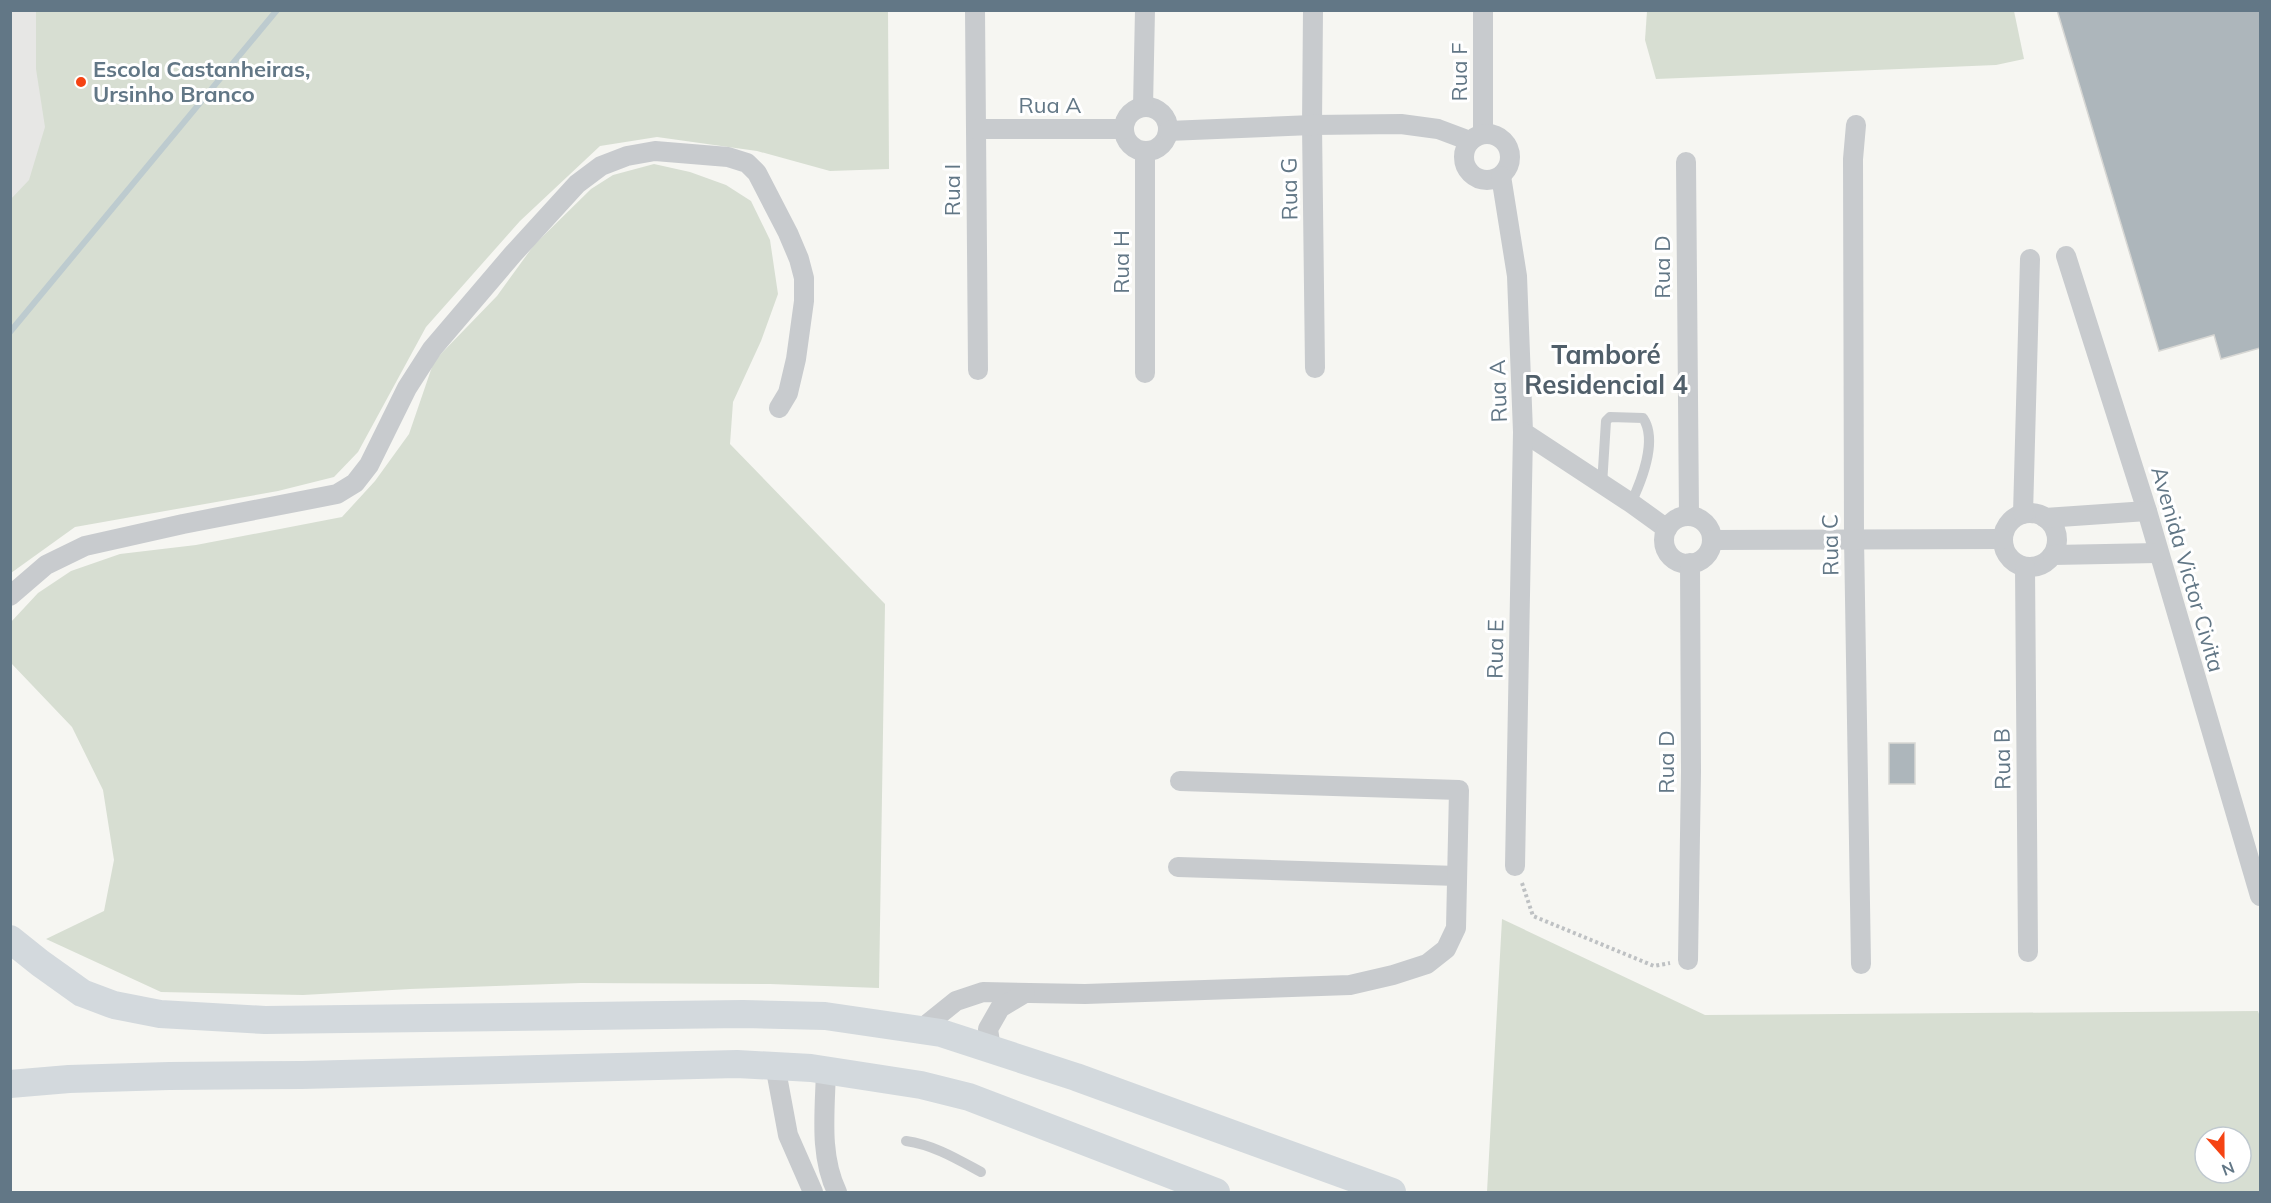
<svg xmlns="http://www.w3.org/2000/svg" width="2271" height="1203" viewBox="0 0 2271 1203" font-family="Mulish,sans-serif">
	<rect width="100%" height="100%" fill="#f6f6f2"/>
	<path fill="#e7e7e5" d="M11 11H188L11 286Z"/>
	<g fill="#d7ded2" fill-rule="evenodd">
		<path d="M36 11H888L889 169 830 171 757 151 657 137 600 146 520 221 426 327 358 452 334 477 278 491 75 527 11 573 10 200 29 180 45 127 36 69Z"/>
		<path d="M1647 11H2014L2024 59 1996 65 1656 79 1645 40Z"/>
		<path d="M654 164 690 172 726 185 751 201 770 240 778 294 761 341 733 402 730 444 885 604 879 988 770 984 581 983 410 989 303 995 161 992 46 939 104 911 114 860 103 790 72 727 11 663V622L38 593 71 571 120 554 196 545 342 517 375 481 409 434 434 361 497 296 534 245 591 189 613 175Z"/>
		<path d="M1502 919 1705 1015 2258 1011 2260 1017V1192H1487ZM2205 1137H2241V1173H2205Z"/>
	</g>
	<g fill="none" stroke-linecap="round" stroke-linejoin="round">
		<path stroke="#bdcbcf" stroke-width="6" d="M10 332 277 10"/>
	</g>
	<g fill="#adb6bb" stroke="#d7d7d4" stroke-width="1.5">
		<path d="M2057 10H2260V348L2221 359 2214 335 2159 351Z"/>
		<rect x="1889" y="743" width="26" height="41"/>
	</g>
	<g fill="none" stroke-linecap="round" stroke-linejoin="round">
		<path stroke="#bec1c3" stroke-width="4" stroke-dasharray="3 3" stroke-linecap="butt" d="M1522 883 1533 916 1654 966 1670 963"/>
		<g stroke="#c8cbce" stroke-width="10">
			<path d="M1602 485 1606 421 1610 417 1643 418C1658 440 1641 482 1631 503"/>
			<path d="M906 1141C934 1145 957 1159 981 1172"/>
		</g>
		<g stroke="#c8cbce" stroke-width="20">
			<path d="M975 10 978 370"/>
			<path d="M1313 10 1312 125 1315 368"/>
			<path d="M1483 10V134"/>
			<circle cx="1146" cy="129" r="22"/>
			<path d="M1143 107 1145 10"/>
			<path d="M1856 125 1853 159 1854 538 1861 964"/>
			<path d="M976 129H1124"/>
			<path d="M1168 131 1312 125 1401 124 1438 129 1470 141"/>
			<circle cx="1487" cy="157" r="23"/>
			<path d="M1686 162 1689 516"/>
			<path d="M1501 176 1517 276 1523 432 1631 503 1667 529"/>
			<path d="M2066 256 2147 511 2260 896"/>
			<path d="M1145 373V152"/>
			<circle cx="2030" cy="540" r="27"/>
			<path d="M2023 514 2030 259"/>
			<circle cx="1688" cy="540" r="24"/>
			<path d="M2045 518 2147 511"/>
			<path d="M1712 540 2003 539"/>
			<path d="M2053 555 2158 553"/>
			<path d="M2025 567 2028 952"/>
			<path d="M10 596 46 565 85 546 183 524 337 494 355 483 369 465 407 388 432 349 513 254 577 184 601 166 627 156 655 151 728 157 747 163 757 173 788 233 799 259 804 278V301L796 359 788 393 779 408"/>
			<path d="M1515 866 1523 432"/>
			<path d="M1178 867 1457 876"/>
			<path d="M1688 960 1691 772 1690 563"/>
			<path d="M920 1030 956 1001 983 992 1085 994 1350 985 1393 975 1427 964 1446 949 1456 928 1459 790 1180 781"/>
			<path d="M991 1049 988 1029 1000 1008 1025 993"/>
			<path d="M775 1065 788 1135 813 1192"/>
			<path d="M826 1070C825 1111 819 1155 837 1192"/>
		</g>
		<g stroke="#d3d9dd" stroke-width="28">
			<path d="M10 939 40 963 82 993 114 1005 160 1014 265 1020 743 1014 825 1016 941 1033 1076 1077 1392 1192"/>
			<path d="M10 1084 69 1079 169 1076 302 1075 737 1064 811 1068 921 1085 969 1097 1216 1192"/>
		</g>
	</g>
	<circle fill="#f54313" stroke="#fff" stroke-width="2" cx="81" cy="82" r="6"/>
	<g text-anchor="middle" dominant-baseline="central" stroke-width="6" stroke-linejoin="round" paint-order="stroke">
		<g font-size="22" font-weight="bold" fill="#627786" stroke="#fff" text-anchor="start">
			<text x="93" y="69">Escola Castanheiras,<tspan x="93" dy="25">Ursinho Branco</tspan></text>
		</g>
		<g font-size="22" fill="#627786" stroke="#fff">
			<text transform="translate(1459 72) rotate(-90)">Rua F</text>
			<text x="1050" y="105">Rua A</text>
			<text transform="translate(1289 189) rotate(-91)">Rua G</text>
			<text transform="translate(952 190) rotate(-90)">Rua I</text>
			<text transform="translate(1121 262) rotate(-90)">Rua H</text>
			<text transform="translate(1662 267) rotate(-90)">Rua D</text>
			<text transform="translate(1498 391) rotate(-92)">Rua A</text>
			<text transform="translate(1830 545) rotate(-91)">Rua C</text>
			<text transform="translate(2188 569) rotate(74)">Avenida Victor Civita</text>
			<text transform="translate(1495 649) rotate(-89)">Rua E</text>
			<text transform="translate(2002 759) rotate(-91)">Rua B</text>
			<text transform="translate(1666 762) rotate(-90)">Rua D</text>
		</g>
		<g font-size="26" font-weight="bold" fill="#505f6a" stroke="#fff">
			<text x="1606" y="354">Tamboré<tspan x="1606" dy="30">Residencial 4</tspan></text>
		</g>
	</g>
	<rect width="2271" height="1203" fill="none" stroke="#627786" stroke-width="24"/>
	<g transform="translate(2223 1155) rotate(159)"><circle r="28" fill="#ffffff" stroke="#c0c9cf" stroke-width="1.5"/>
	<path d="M0-4.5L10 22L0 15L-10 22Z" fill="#f54313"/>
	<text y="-9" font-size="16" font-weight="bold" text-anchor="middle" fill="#627786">N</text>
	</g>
</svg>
